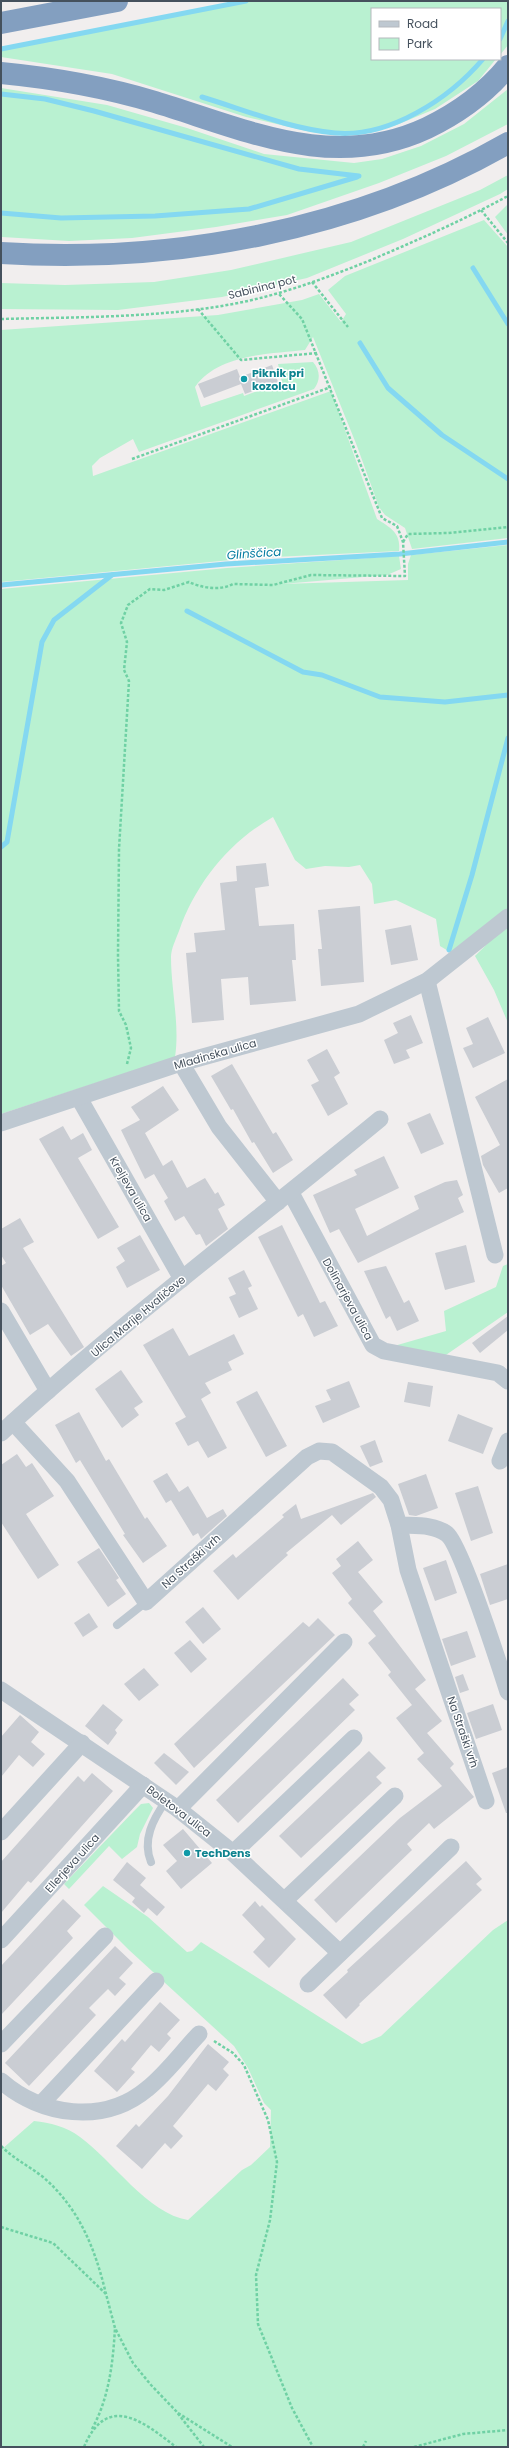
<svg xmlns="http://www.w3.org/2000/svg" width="509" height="2448" viewBox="0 0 509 2448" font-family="Poppins,sans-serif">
	<rect width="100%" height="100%" fill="#f1eeee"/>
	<g fill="#b9f1d1">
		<path d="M238 1H508V45L500 55V9H372V59H496L478 81 435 109 394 126 349 135 311 132 246 117 112 74 1 57V48Z"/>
		<path d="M1 88 107 105 187 128 264 154 354 163 382 159 421 146 464 124 508 89V124L446 156 379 183 287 215 216 227 132 238 69 241 2 237Z"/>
		<path d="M508 175V189L500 194 403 239 307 278 222 297 118 310 1 309V283L65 285 154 282 231 270 351 242 480 190Z"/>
		<path d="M508 204V235L495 217Z"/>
		<path d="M484 220 508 247V538L412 549 405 528 385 515 379 507 357 446 313 337 305 350C269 354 218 354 195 387L201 407 243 393 244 396 282 382 278 364 313 362C320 370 321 380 314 389L139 452 133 439 100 458 92 466 93 476 331 391 377 519C391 528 401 533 399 551L252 558 1 582V330L218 315 302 300 319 294 341 322 346 314 328 290 345 276Z"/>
		<path d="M508 545V909L455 955 440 946 436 919 396 900 374 904 372 884 360 865 349 867 325 866 306 869 295 860 273 817C229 842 196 883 179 931 176 939 171 949 171 957 171 990 180 1025 175 1057L1 1114V589L227 568 399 556 401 569 387 575 282 584 408 580V564L411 555Z"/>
		<path d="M508 924V1023L494 990 475 956C487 945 495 933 508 924Z"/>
		<path d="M508 1264V1312L443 1357 394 1346 446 1331 444 1311 496 1287 503 1266Z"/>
		<path d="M149 1803 153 1808 140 1834 137 1847 122 1859 109 1846 69 1889 64 1884 134 1811 141 1804Z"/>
		<path d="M103 1886 148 1917 187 1952 192 1951 201 1942 362 2044 381 2036 493 1930 508 1920V2447H1V2150L34 2121C50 2123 66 2126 80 2137 112 2160 148 2214 188 2220L242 2170 251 2165 270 2147 271 2110 264 2103 248 2068 234 2046 129 1950 84 1905Z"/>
	</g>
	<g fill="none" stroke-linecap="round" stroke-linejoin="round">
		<g stroke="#84d8f1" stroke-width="5">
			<path d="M500 39 508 21"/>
			<path d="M1 49 246 1"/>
			<path d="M1 94 45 99 94 111 299 169 359 176"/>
			<path d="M202 97C245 110 290 129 335 133 389 138 449 99 483 59"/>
			<path d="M1 213 61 218 155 216 249 209 357 177"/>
			<path d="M473 268 508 324"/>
			<path d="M360 343 388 388 442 435 508 479"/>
			<path d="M1 585 226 564 400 554 508 542"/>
			<path d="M187 611 303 672 322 675 380 697 445 702 508 695"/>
			<path d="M1 847 7 842 42 642 54 620 112 575"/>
			<path d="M449 950 472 875 508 738"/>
		</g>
	</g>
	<g fill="#cacdd3">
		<path d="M272 365 278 382 245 394 241 384 204 398 198 384 237 369 240 377Z"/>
		<path d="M266 863 269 886 255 888 259 926 294 924 296 960H292L296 1001 250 1005 248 977 221 979 224 1020 192 1023 186 953 196 952 194 933 225 930 220 883 237 881 236 866Z"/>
		<path d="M360 906 364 982 321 986 318 949H322L318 910Z"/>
		<path d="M411 925 418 960 391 965 385 930Z"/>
		<path d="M411 1015 423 1043 406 1050 410 1058 394 1064 384 1040 398 1033 393 1023Z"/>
		<path d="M488 1017 505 1053 473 1068 463 1048 473 1044 466 1028Z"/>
		<path d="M327 1049 340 1073 334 1077 348 1104 328 1116 311 1085 319 1081 307 1060Z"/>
		<path d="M232 1064 273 1134 276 1132 293 1160 273 1173 254 1142 252 1143 233 1109 231 1110 211 1076Z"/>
		<path d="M508 1079V1188L499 1193 483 1165 481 1156 500 1145 475 1097Z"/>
		<path d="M163 1086 179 1110 145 1133 163 1166 172 1160 187 1188 205 1178 215 1194 218 1192 225 1205 218 1209 228 1229 206 1246 200 1234 196 1235 184 1216 175 1221 164 1201 168 1198 154 1174 145 1179 121 1130 140 1120 131 1107Z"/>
		<path d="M430 1113 444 1144 421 1154 407 1123Z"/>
		<path d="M63 1126 71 1140 83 1133 92 1150 78 1158 119 1227 98 1239 39 1139Z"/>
		<path d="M384 1156 399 1188 355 1209 367 1236 419 1209 414 1196 445 1182 457 1180 463 1195 458 1198 464 1212 358 1263 339 1229 330 1233 313 1195 357 1175 354 1170Z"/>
		<path d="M20 1218 34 1242 23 1248 84 1347 71 1356 48 1324 30 1335 1 1285V1266L6 1263 1 1255V1229Z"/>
		<path d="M282 1225 320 1303 325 1301 338 1326 314 1337 303 1314 298 1317 258 1237Z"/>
		<path d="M140 1235 160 1270 127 1288 116 1267 125 1261 117 1248Z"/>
		<path d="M466 1245 475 1282 445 1290 435 1253Z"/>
		<path d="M386 1266 404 1303 409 1300 419 1321 397 1331 390 1316 386 1319 364 1271Z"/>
		<path d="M244 1270 252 1286 248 1288 258 1309 239 1318 229 1297 236 1294 228 1278Z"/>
		<path d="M508 1316V1330L480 1353 472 1343Z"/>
		<path d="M173 1328 189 1356 234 1334 244 1354 228 1362 232 1370 205 1383 211 1393 201 1399 227 1448 208 1458 198 1441 188 1446 175 1423 186 1417 143 1345Z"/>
		<path d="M121 1370 143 1402 134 1408 139 1415 122 1428 95 1389Z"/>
		<path d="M349 1381 360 1407 323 1423 315 1406 331 1400 326 1390Z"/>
		<path d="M408 1382 433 1386 430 1407 404 1402Z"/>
		<path d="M257 1391 287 1446 266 1457 236 1402Z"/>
		<path d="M79 1412 106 1461 109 1459 145 1519 147 1517 167 1546 143 1563 123 1535 125 1534 80 1460 76 1463 55 1425Z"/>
		<path d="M458 1414 493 1428 483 1454 448 1441Z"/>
		<path d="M375 1440 383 1462 370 1467 360 1446Z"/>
		<path d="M17 1454 26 1467 32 1463 54 1496 26 1514 59 1565 38 1579 1 1522V1465Z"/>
		<path d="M167 1473 179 1492 188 1486 207 1518 223 1509 227 1516 201 1539 198 1533 193 1536 171 1500 166 1503 153 1481Z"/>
		<path d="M426 1474 438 1508 416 1516 409 1515 398 1484Z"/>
		<path d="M478 1486 493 1533 471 1541 455 1493Z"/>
		<path d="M373 1493 376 1497 341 1525 332 1515 286 1553 288 1555 238 1600 213 1571 233 1554 236 1558 284 1517 282 1515 296 1504 301 1519Z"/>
		<path d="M358 1541 373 1560 358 1572 383 1602 373 1611 426 1680 415 1689 442 1721 427 1733 454 1764 450 1768 474 1797 434 1829 429 1823 407 1844 412 1850 336 1923 314 1900 400 1818 442 1786 417 1759 424 1753 396 1718 412 1705 388 1675 391 1672 368 1643 376 1636 348 1603 352 1599 332 1573 341 1566 336 1559Z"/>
		<path d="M99 1548 119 1578 116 1580 126 1594 108 1607 77 1562Z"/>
		<path d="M446 1560 457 1593 435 1601 423 1568Z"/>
		<path d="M508 1564V1599L490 1605 480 1574Z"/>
		<path d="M203 1607 221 1629 203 1644 185 1622Z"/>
		<path d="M89 1613 98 1627 83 1637 74 1623Z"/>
		<path d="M318 1618 335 1635 194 1768 174 1744 303 1622 309 1627Z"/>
		<path d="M467 1631 476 1657 451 1666 442 1639Z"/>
		<path d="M190 1640 207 1659 191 1673 174 1653Z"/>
		<path d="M144 1668 159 1685 139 1701 124 1684Z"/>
		<path d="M463 1674 469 1690 460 1693 455 1677Z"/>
		<path d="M343 1678 359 1695 349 1704 355 1710 238 1823 216 1800Z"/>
		<path d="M103 1704 123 1720 115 1730 117 1733 108 1745 85 1726Z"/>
		<path d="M493 1704 502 1730 476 1739 467 1713Z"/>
		<path d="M20 1715 39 1732 31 1742 45 1754 33 1767 19 1755 1 1777V1737Z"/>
		<path d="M369 1751 386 1768 376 1777 382 1783 301 1858 279 1836Z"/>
		<path d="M164 1753 189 1772 176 1785 154 1763Z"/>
		<path d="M508 1767V1813H506L492 1773Z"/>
		<path d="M92 1773 113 1791 31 1883 28 1881 1 1913V1862L78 1776 84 1782Z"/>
		<path d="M183 1829 212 1863 181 1889 166 1871 177 1861 163 1845Z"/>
		<path d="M466 1861 482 1879 476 1884 482 1890 359 2004 360 2005 346 2019 323 1995 348 1972 347 1970Z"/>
		<path d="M127 1862 146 1878 140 1885 165 1907 157 1916 148 1908 144 1913 132 1902 135 1898 113 1880Z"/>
		<path d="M63 1899 81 1916 67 1931 73 1938 1 2015V1966Z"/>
		<path d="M255 1901 260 1907 262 1905 296 1939 269 1968 253 1952 265 1939 242 1915Z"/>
		<path d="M115 1946 133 1963 119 1978 126 1984 115 1996 108 1989 89 2008 96 2015 29 2086 5 2063Z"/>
		<path d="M160 2002 180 2020 167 2034 171 2038 159 2052 151 2045 131 2069 135 2072 117 2092 94 2071 122 2039 125 2042Z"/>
		<path d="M208 2044 229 2062 223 2069 229 2075 216 2091 208 2084 173 2126 183 2136 171 2149 165 2143 142 2169 116 2146 136 2124 139 2127 168 2096Z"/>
	</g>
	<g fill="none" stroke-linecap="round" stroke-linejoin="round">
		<g stroke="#6fd1a4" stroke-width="2.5" stroke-dasharray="3 2" stroke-linecap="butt">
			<path d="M481 210 508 243"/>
			<path d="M312 282 348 327"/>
			<path d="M198 309 241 360 317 353"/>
			<path d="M1 319C78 317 157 318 233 304 281 295 326 278 371 260 418 240 463 220 508 196"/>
			<path d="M132 459 331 387"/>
			<path d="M403 542 408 534 448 533 508 527"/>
			<path d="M127 1064 131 1048 126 1025 119 1011 118 955 119 849 129 681 124 670 127 642 121 623 128 605 150 589 164 590 189 582C202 588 220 591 233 584L273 585 311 575 405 576 403 542 397 526 382 518 302 319 279 294"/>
			<path d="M214 2041 233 2053 244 2065 268 2120 277 2162 270 2220 256 2275 258 2324 292 2408 313 2447"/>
			<path d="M1 2146C14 2159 29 2166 43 2177 79 2208 95 2248 106 2294"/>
			<path d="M1 2227 53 2243 106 2294 115 2328 133 2363 151 2385 176 2411 204 2447"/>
			<path d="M178 2413 232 2447"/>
			<path d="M92 2429C109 2398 113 2363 115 2328"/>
			<path d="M84 2447C107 2392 144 2422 176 2447"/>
			<path d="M363 2447 366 2441"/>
			<path d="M414 2447 463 2434 508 2430"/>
		</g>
		<g stroke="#bec8d1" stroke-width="8">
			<path d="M117 1625 146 1602"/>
			<path d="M151 1862C142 1840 153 1819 166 1801"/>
		</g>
		<g stroke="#bec8d1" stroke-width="17">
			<path d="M427 981 495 1255"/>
			<path d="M181 1063 219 1127 278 1202"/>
			<path d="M79 1098 182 1279"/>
			<path d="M1 1123 181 1063 359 1014 427 981 508 917"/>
			<path d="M291 1193 373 1345 384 1351 498 1373 508 1381"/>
			<path d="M1 1311 48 1391"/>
			<path d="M13 1422 67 1481 146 1602 307 1457 319 1451 332 1452 381 1487 391 1500 399 1525 408 1570 486 1801"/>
			<path d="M1 1433C122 1322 254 1223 380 1119"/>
			<path d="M500 1461 508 1441"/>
			<path d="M399 1525C415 1526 434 1524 447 1534 461 1545 500 1667 508 1692"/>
			<path d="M1 1690 178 1809 233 1853 340 1953"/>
			<path d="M178 1809 344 1642"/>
			<path d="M1 1832 82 1743"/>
			<path d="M233 1853 354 1738"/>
			<path d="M285 1900 395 1796"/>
			<path d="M1 1940 143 1785"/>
			<path d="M308 1984 451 1847"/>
			<path d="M1 2044 105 1936"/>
			<path d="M1 2081C41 2116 104 2125 147 2089 166 2074 182 2052 199 2034"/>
			<path d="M41 2104 156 1981"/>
		</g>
		<g stroke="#839fc0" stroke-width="22">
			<path d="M1 23 117 1"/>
			<path d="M1 73C53 78 105 87 155 102 247 130 333 172 427 128 458 113 486 93 508 66"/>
			<path d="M1 253C175 264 356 230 508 143"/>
		</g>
	</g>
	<g fill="#0f9aa8" stroke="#fff" stroke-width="1.5">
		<circle cx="244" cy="379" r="4"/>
		<circle cx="187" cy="1853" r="4"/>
	</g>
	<g text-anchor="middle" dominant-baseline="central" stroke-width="3" stroke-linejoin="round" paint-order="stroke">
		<g font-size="11" fill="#45515d" stroke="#fff">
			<text transform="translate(262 287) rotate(-14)">Sabinina pot</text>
			<text transform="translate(215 1054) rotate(-16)">Mladinska ulica</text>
			<text transform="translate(131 1189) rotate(60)">Kreljeva ulica</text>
			<text transform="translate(348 1299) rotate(61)">Dolinarjeva ulica</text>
			<text transform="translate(138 1316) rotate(-40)">Ulica Marije Hvaličeve</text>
			<text transform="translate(191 1561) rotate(-42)">Na Straški vrh</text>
			<text transform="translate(463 1732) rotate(71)">Na Straški vrh</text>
			<text transform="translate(179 1811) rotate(37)">Boletova ulica</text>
			<text transform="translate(72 1863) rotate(-48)">Ellerjeva ulica</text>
		</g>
		<g font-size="11" font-weight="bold" fill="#0d838f" stroke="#fff" text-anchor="start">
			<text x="252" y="373">Piknik pri<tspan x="252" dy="13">kozolcu</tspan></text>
			<text x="195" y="1853">TechDens</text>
		</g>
		<g font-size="12" font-style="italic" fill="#057ca1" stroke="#fff">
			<text transform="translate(254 553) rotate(-4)">Glinščica</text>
		</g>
	</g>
	<rect width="509" height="2448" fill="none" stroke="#45515d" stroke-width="4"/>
	<rect x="371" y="8" width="130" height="52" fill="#ffffff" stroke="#b5b9be"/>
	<rect x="379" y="21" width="20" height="6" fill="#bec8d1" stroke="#b5b9be"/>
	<text x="407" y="28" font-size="12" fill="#45515d">Road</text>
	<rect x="379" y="38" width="20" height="12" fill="#b9f1d1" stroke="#b5b9be"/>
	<text x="407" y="48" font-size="12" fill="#45515d">Park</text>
</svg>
